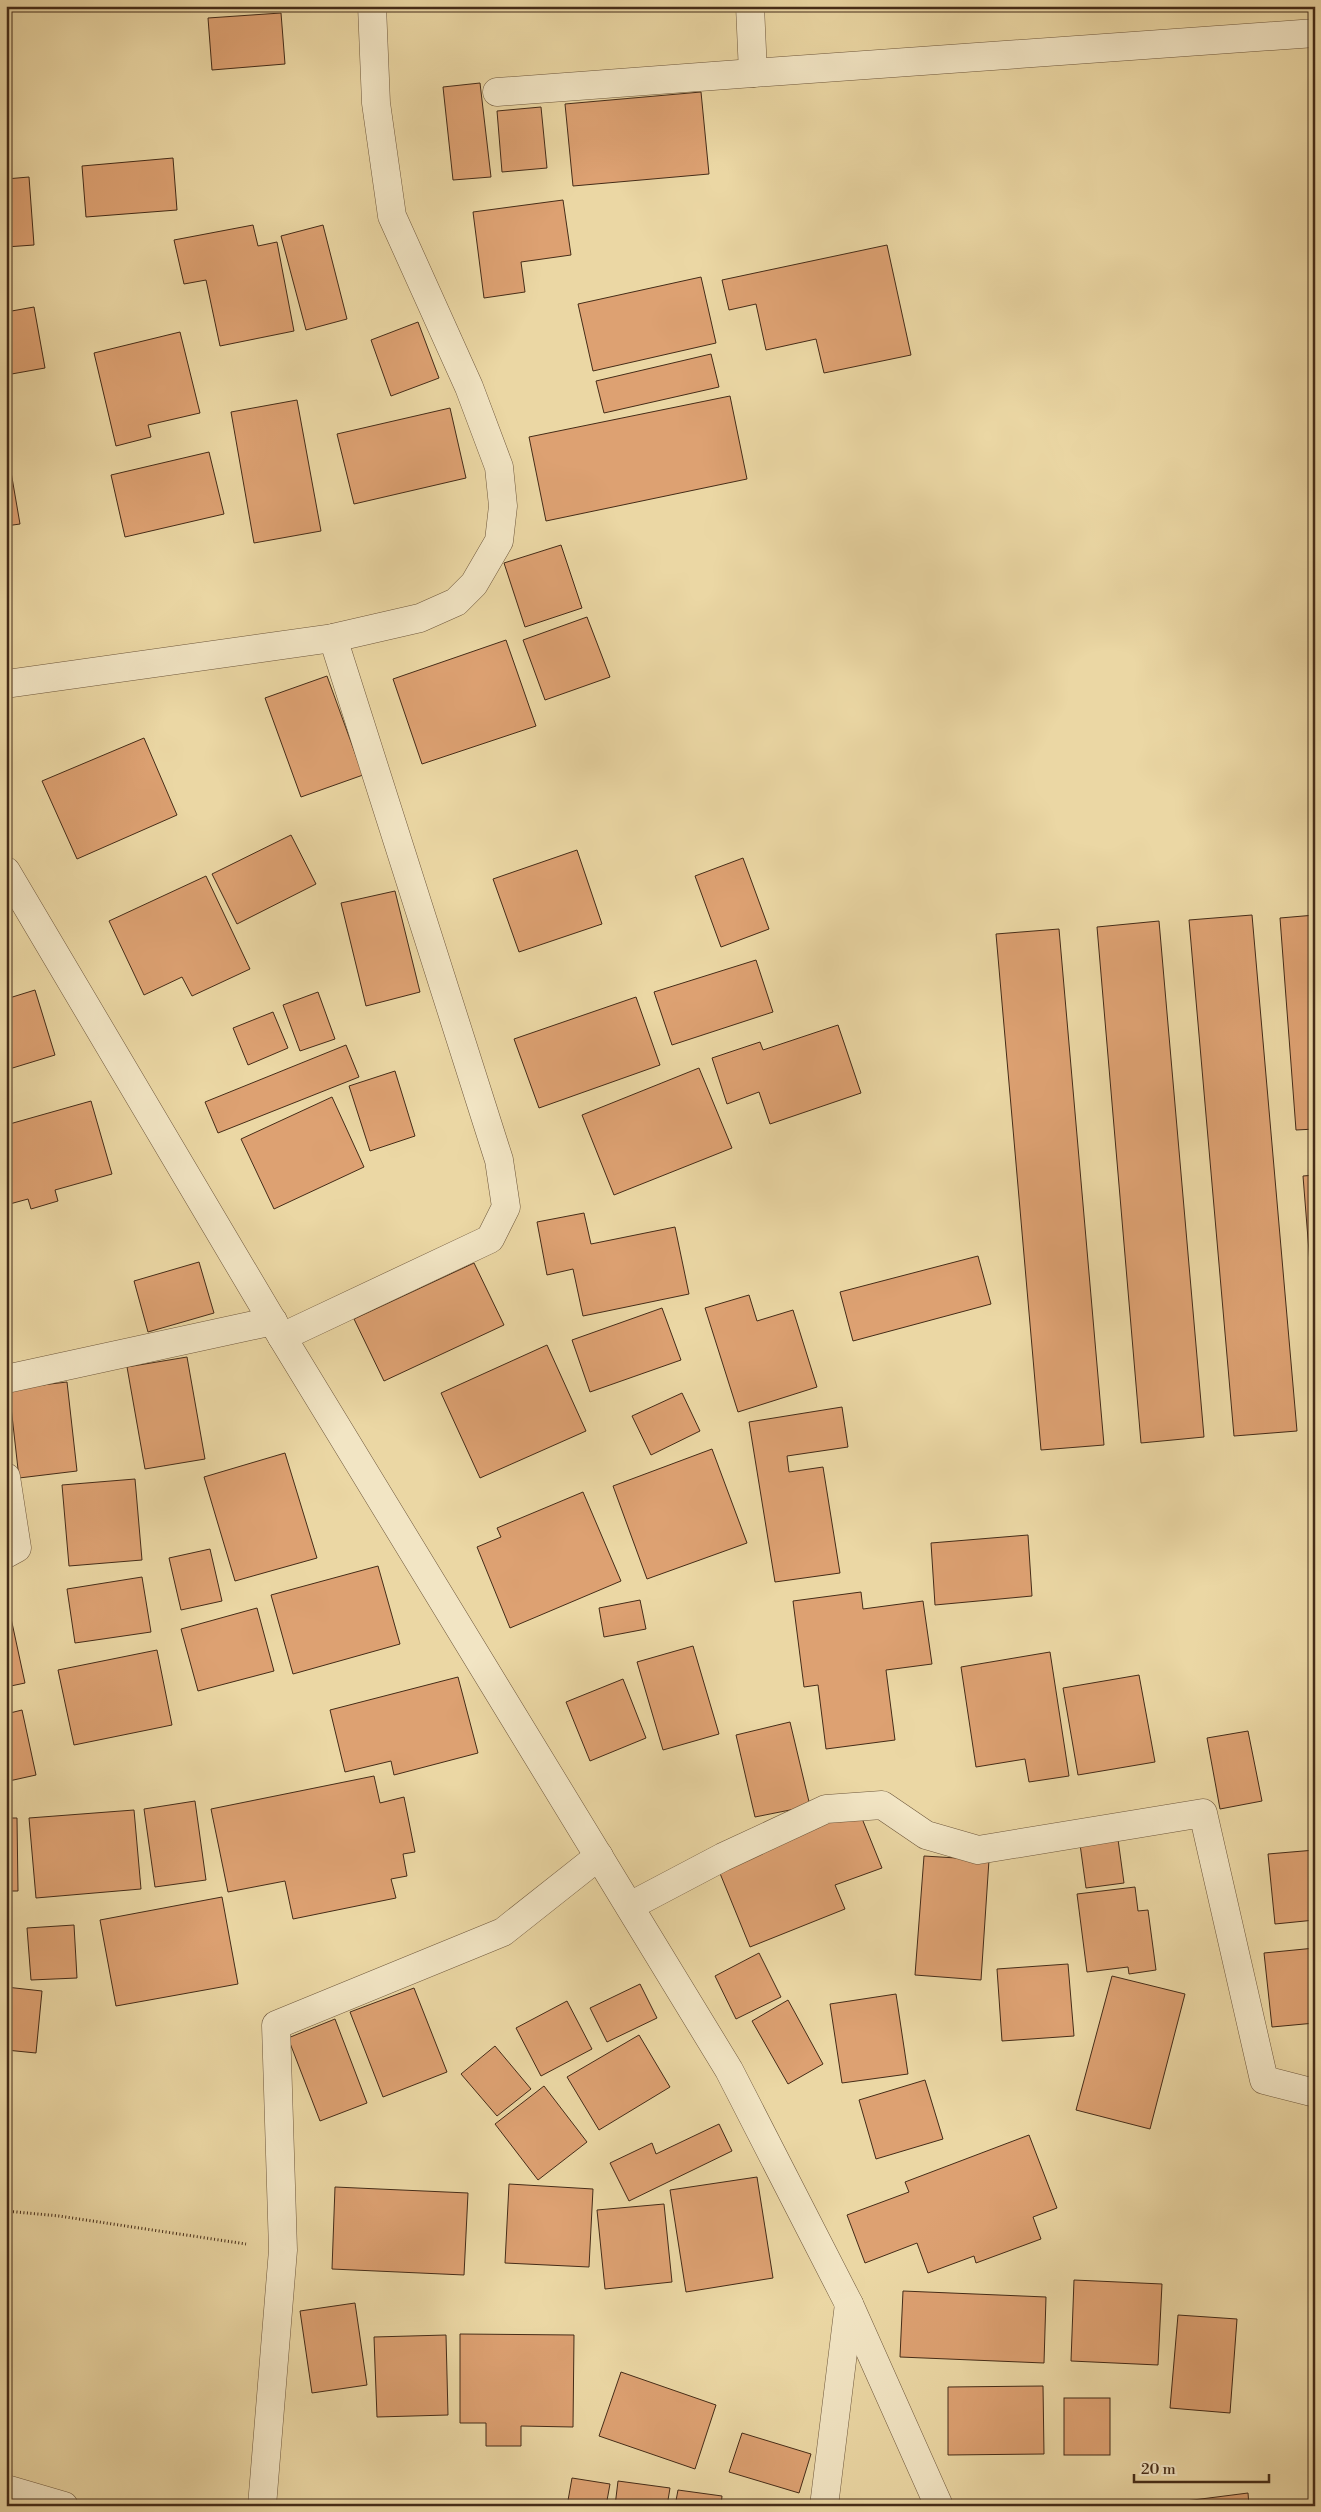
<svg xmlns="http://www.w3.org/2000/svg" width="1321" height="2512" viewBox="0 0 1321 2512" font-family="'Libre Bodoni',serif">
	<rect width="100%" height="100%" fill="#ebd7a4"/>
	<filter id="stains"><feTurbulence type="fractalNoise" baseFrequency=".004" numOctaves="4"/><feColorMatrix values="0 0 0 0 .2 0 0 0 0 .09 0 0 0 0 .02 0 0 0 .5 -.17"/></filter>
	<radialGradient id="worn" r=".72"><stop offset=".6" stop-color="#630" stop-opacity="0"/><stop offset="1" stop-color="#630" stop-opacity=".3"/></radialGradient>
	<g fill="#dda172" stroke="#452c18">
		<path d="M417 6H452L417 10Z"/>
		<path d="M281 13 285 64 212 70 208 18Z"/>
		<path d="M480 83 491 177 453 180 443 87Z"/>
		<path d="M701 92 709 174 573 186 565 104Z"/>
		<path d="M541 107 547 168 502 172 497 111Z"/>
		<path d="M173 158 177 210 86 217 82 166Z"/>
		<path d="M29 177 34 245 6 247V179Z"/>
		<path d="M563 200 571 255 521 262 525 292 484 298 473 212Z"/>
		<path d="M253 225 258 246 277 242 294 331 220 346 206 280 184 284 174 240Z"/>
		<path d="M323 225 347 319 306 330 281 236Z"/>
		<path d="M887 245 911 355 824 373 816 339 766 350 756 304 729 310 722 280Z"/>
		<path d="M701 277 716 343 593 371 578 304Z"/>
		<path d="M34 307 45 368 6 375V312Z"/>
		<path d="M418 322 439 378 391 396 371 340Z"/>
		<path d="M180 332 200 413 148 425 151 437 116 446 94 353Z"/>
		<path d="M711 354 719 387 604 413 596 381Z"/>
		<path d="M730 396 747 479 546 521 529 437Z"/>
		<path d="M297 400 321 531 254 543 231 412Z"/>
		<path d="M450 408 466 478 354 504 337 434Z"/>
		<path d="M209 452 224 514 125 537 111 475Z"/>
		<path d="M10 466 20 524 6 526V467Z"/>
		<path d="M561 545 582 608 525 627 504 563Z"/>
		<path d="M587 617 610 677 545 700 523 640Z"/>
		<path d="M506 640 536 726 422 764 393 679Z"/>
		<path d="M327 676 363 775 301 797 265 698Z"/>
		<path d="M144 738 177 815 77 859 42 781Z"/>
		<path d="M291 835 316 884 237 924 212 874Z"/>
		<path d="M577 850 602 924 519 952 493 879Z"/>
		<path d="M743 858 769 929 721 947 695 876Z"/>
		<path d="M206 876 250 969 192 996 182 977 144 995 109 921Z"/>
		<path d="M395 891 420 992 366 1006 341 903Z"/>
		<path d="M1252 915 1297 1431 1234 1436 1189 920Z"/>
		<path d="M1315 915V1129L1296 1130 1280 918Z"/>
		<path d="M1159 921 1204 1437 1141 1443 1097 927Z"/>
		<path d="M1059 929 1104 1445 1041 1450 996 934Z"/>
		<path d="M756 960 773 1012 672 1045 654 992Z"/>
		<path d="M35 990 55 1055 6 1070V999Z"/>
		<path d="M318 992 335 1039 300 1051 283 1005Z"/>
		<path d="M636 997 660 1065 539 1108 514 1039Z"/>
		<path d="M273 1012 288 1048 248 1065 233 1028Z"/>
		<path d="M838 1025 861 1093 770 1124 759 1092 727 1104 712 1058 760 1042 763 1050Z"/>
		<path d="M346 1045 359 1077 218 1133 205 1102Z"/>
		<path d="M699 1068 732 1148 614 1195 582 1115Z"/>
		<path d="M395 1071 415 1136 370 1151 349 1086Z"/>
		<path d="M332 1097 364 1167 274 1209 241 1139Z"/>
		<path d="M91 1101 112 1174 55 1190 58 1201 31 1209 28 1199 6 1205V1125Z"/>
		<path d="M1315 1175V1327L1303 1176Z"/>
		<path d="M584 1213 591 1244 675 1227 689 1294 583 1316 573 1269 547 1275 537 1222Z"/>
		<path d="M978 1256 991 1304 853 1341 840 1292Z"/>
		<path d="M199 1262 214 1313 148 1332 134 1281Z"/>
		<path d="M474 1263 504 1325 384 1381 354 1319Z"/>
		<path d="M749 1295 757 1321 793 1310 817 1387 738 1412 705 1308Z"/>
		<path d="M662 1308 681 1360 590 1392 572 1340Z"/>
		<path d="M547 1345 586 1431 480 1478 441 1393Z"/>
		<path d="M187 1357 205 1459 145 1469 127 1367Z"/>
		<path d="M67 1382 77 1471 19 1478 9 1389Z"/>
		<path d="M682 1393 700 1431 651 1455 632 1416Z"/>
		<path d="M842 1407 848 1447 787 1456 789 1472 823 1467 840 1573 775 1582 749 1422Z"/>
		<path d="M712 1449 747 1543 647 1579 613 1486Z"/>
		<path d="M285 1453 317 1558 235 1581 204 1477Z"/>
		<path d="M135 1479 142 1560 69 1566 62 1485Z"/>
		<path d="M583 1492 621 1581 510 1628 477 1547 501 1537 497 1528Z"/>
		<path d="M1028 1535 1032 1596 935 1605 931 1543Z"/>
		<path d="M210 1549 222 1601 181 1610 169 1558Z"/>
		<path d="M378 1566 400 1644 293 1674 271 1595Z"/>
		<path d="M142 1577 151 1632 75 1643 67 1589Z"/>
		<path d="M861 1592 863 1609 923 1601 932 1664 886 1670 895 1740 826 1749 818 1685 804 1687 793 1601Z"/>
		<path d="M6 1595 25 1683 6 1687Z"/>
		<path d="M640 1600 646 1629 604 1637 599 1608Z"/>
		<path d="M257 1608 274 1671 198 1691 181 1629Z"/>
		<path d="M693 1646 719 1734 663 1750 637 1662Z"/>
		<path d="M157 1650 172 1725 74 1745 58 1670Z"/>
		<path d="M1050 1652 1069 1776 1029 1782 1025 1759 976 1767 961 1667Z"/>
		<path d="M1139 1675 1155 1762 1078 1775 1063 1688Z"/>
		<path d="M458 1677 478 1753 394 1775 391 1761 345 1772 330 1710Z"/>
		<path d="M623 1679 646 1738 590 1761 566 1702Z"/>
		<path d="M22 1710 36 1775 9 1781 6 1769V1714Z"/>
		<path d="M790 1722 810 1806 755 1817 736 1735Z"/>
		<path d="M1248 1731 1262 1801 1220 1809 1207 1738Z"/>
		<path d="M374 1776 380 1803 404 1797 415 1852 403 1854 407 1876 391 1879 396 1898 293 1919 285 1881 228 1892 211 1809Z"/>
		<path d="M195 1801 206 1880 155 1887 144 1809Z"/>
		<path d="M134 1810 141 1889 36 1898 29 1818Z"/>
		<path d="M859 1811 882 1868 835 1885 845 1909 750 1947 717 1866Z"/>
		<path d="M6 1818H17L18 1891H6Z"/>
		<path d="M1117 1832 1124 1883 1086 1888 1079 1837Z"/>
		<path d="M1315 1850V1920L1275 1924 1268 1854Z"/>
		<path d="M924 1856 989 1860 981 1980 915 1975Z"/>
		<path d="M1135 1887 1138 1911 1148 1910 1156 1970 1129 1974 1128 1967 1087 1972 1077 1894Z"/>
		<path d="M222 1897 238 1984 116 2006 100 1920Z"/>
		<path d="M74 1925 77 1978 31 1980 27 1928Z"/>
		<path d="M1315 1948V2023L1272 2027 1264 1953Z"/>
		<path d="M759 1953 781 1997 736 2019 715 1976Z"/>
		<path d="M1068 1964 1074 2036 1002 2041 997 1969Z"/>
		<path d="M1112 1976 1185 1994 1150 2129 1076 2110Z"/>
		<path d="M640 1984 657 2018 607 2042 590 2008Z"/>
		<path d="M6 1987 42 1991 36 2053 6 2050Z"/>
		<path d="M414 1988 447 2072 383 2097 350 2012Z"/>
		<path d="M896 1994 908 2074 842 2083 830 2004Z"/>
		<path d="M788 2000 823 2064 788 2084 752 2021Z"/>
		<path d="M567 2001 592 2049 541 2076 516 2028Z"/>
		<path d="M335 2019 367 2103 320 2121 288 2038Z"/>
		<path d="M639 2035 670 2087 599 2130 567 2077Z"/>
		<path d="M495 2046 531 2089 497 2116 461 2074Z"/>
		<path d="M925 2080 943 2139 876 2159 859 2100Z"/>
		<path d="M544 2086 587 2142 538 2180 495 2124Z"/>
		<path d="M719 2124 732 2151 629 2201 610 2163 652 2143 656 2154Z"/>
		<path d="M1029 2135 1057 2208 1033 2217 1041 2239 976 2263 974 2256 928 2273 917 2243 865 2263 847 2215 909 2192 905 2182Z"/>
		<path d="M757 2177 773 2278 686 2292 670 2190Z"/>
		<path d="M509 2184 593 2189 589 2267 505 2263Z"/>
		<path d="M335 2187 468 2193 464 2275 332 2269Z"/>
		<path d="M664 2204 672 2282 605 2289 597 2210Z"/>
		<path d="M1074 2280 1162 2284 1158 2365 1071 2361Z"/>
		<path d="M903 2291 1046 2297 1044 2363 900 2357Z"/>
		<path d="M355 2303 367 2385 312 2393 300 2311Z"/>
		<path d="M1178 2315 1237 2319 1230 2413 1170 2408Z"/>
		<path d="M460 2334 574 2335 573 2427 521 2426V2446H486V2423H460Z"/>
		<path d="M446 2335 448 2415 377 2417 374 2337Z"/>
		<path d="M621 2372 716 2405 695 2469 599 2436Z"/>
		<path d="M1043 2386 1044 2454 948 2455V2387Z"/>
		<rect x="1064" y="2398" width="46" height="57"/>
		<path d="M742 2433 811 2454 799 2493 729 2472Z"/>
		<path d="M572 2478 610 2484 606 2506H567Z"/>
		<path d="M618 2481 670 2488 667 2506H615Z"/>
		<path d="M678 2490 722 2496 721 2506H675Z"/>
		<path d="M1248 2493 1249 2506H1146Z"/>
	</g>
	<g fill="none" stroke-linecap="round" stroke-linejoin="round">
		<g stroke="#6e573b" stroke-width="29">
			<g id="minor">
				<path d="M750 6 753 73 1315 33"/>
				<path d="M497 92 753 73"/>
				<path d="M6 684 333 638 420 618 456 602 474 584 499 541 503 506 499 467 469 387 392 216 376 103 372 6"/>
				<path d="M6 871 282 1337 729 2070 849 2304 939 2506"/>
				<path d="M282 1337 490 1239 506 1207 499 1160 333 638"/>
				<path d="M6 1379 273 1321"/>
				<path d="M6 1477 17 1548 6 1554"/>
				<path d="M630 1906 723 1857 826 1809 882 1805 926 1835 978 1850 1203 1813 1264 2080 1315 2093"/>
				<path d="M6 2489 64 2506"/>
				<path d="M262 2506 283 2250 276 2025 503 1932 599 1856"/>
				<path d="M824 2506 849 2304"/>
			</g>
		</g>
		<path stroke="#452c18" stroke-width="3" stroke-dasharray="1 2.5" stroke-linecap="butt" d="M6 2211 59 2216 246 2244"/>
		<use href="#minor" stroke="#f2e5c4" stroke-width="28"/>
	</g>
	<rect width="1321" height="2512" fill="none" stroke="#ebd7a4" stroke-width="25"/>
	<rect x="8" y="8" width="1306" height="2497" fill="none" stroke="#452c18" stroke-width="2.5"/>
	<rect x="12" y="12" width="1296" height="2487" fill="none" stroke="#452c18"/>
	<path d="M1134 2474v8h135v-8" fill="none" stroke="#452c18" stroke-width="2.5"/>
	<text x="1141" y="2474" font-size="15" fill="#452c18" stroke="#f2e5c4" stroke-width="4" paint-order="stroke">20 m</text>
	<rect width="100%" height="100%" filter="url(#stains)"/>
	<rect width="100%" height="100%" fill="url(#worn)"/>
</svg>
